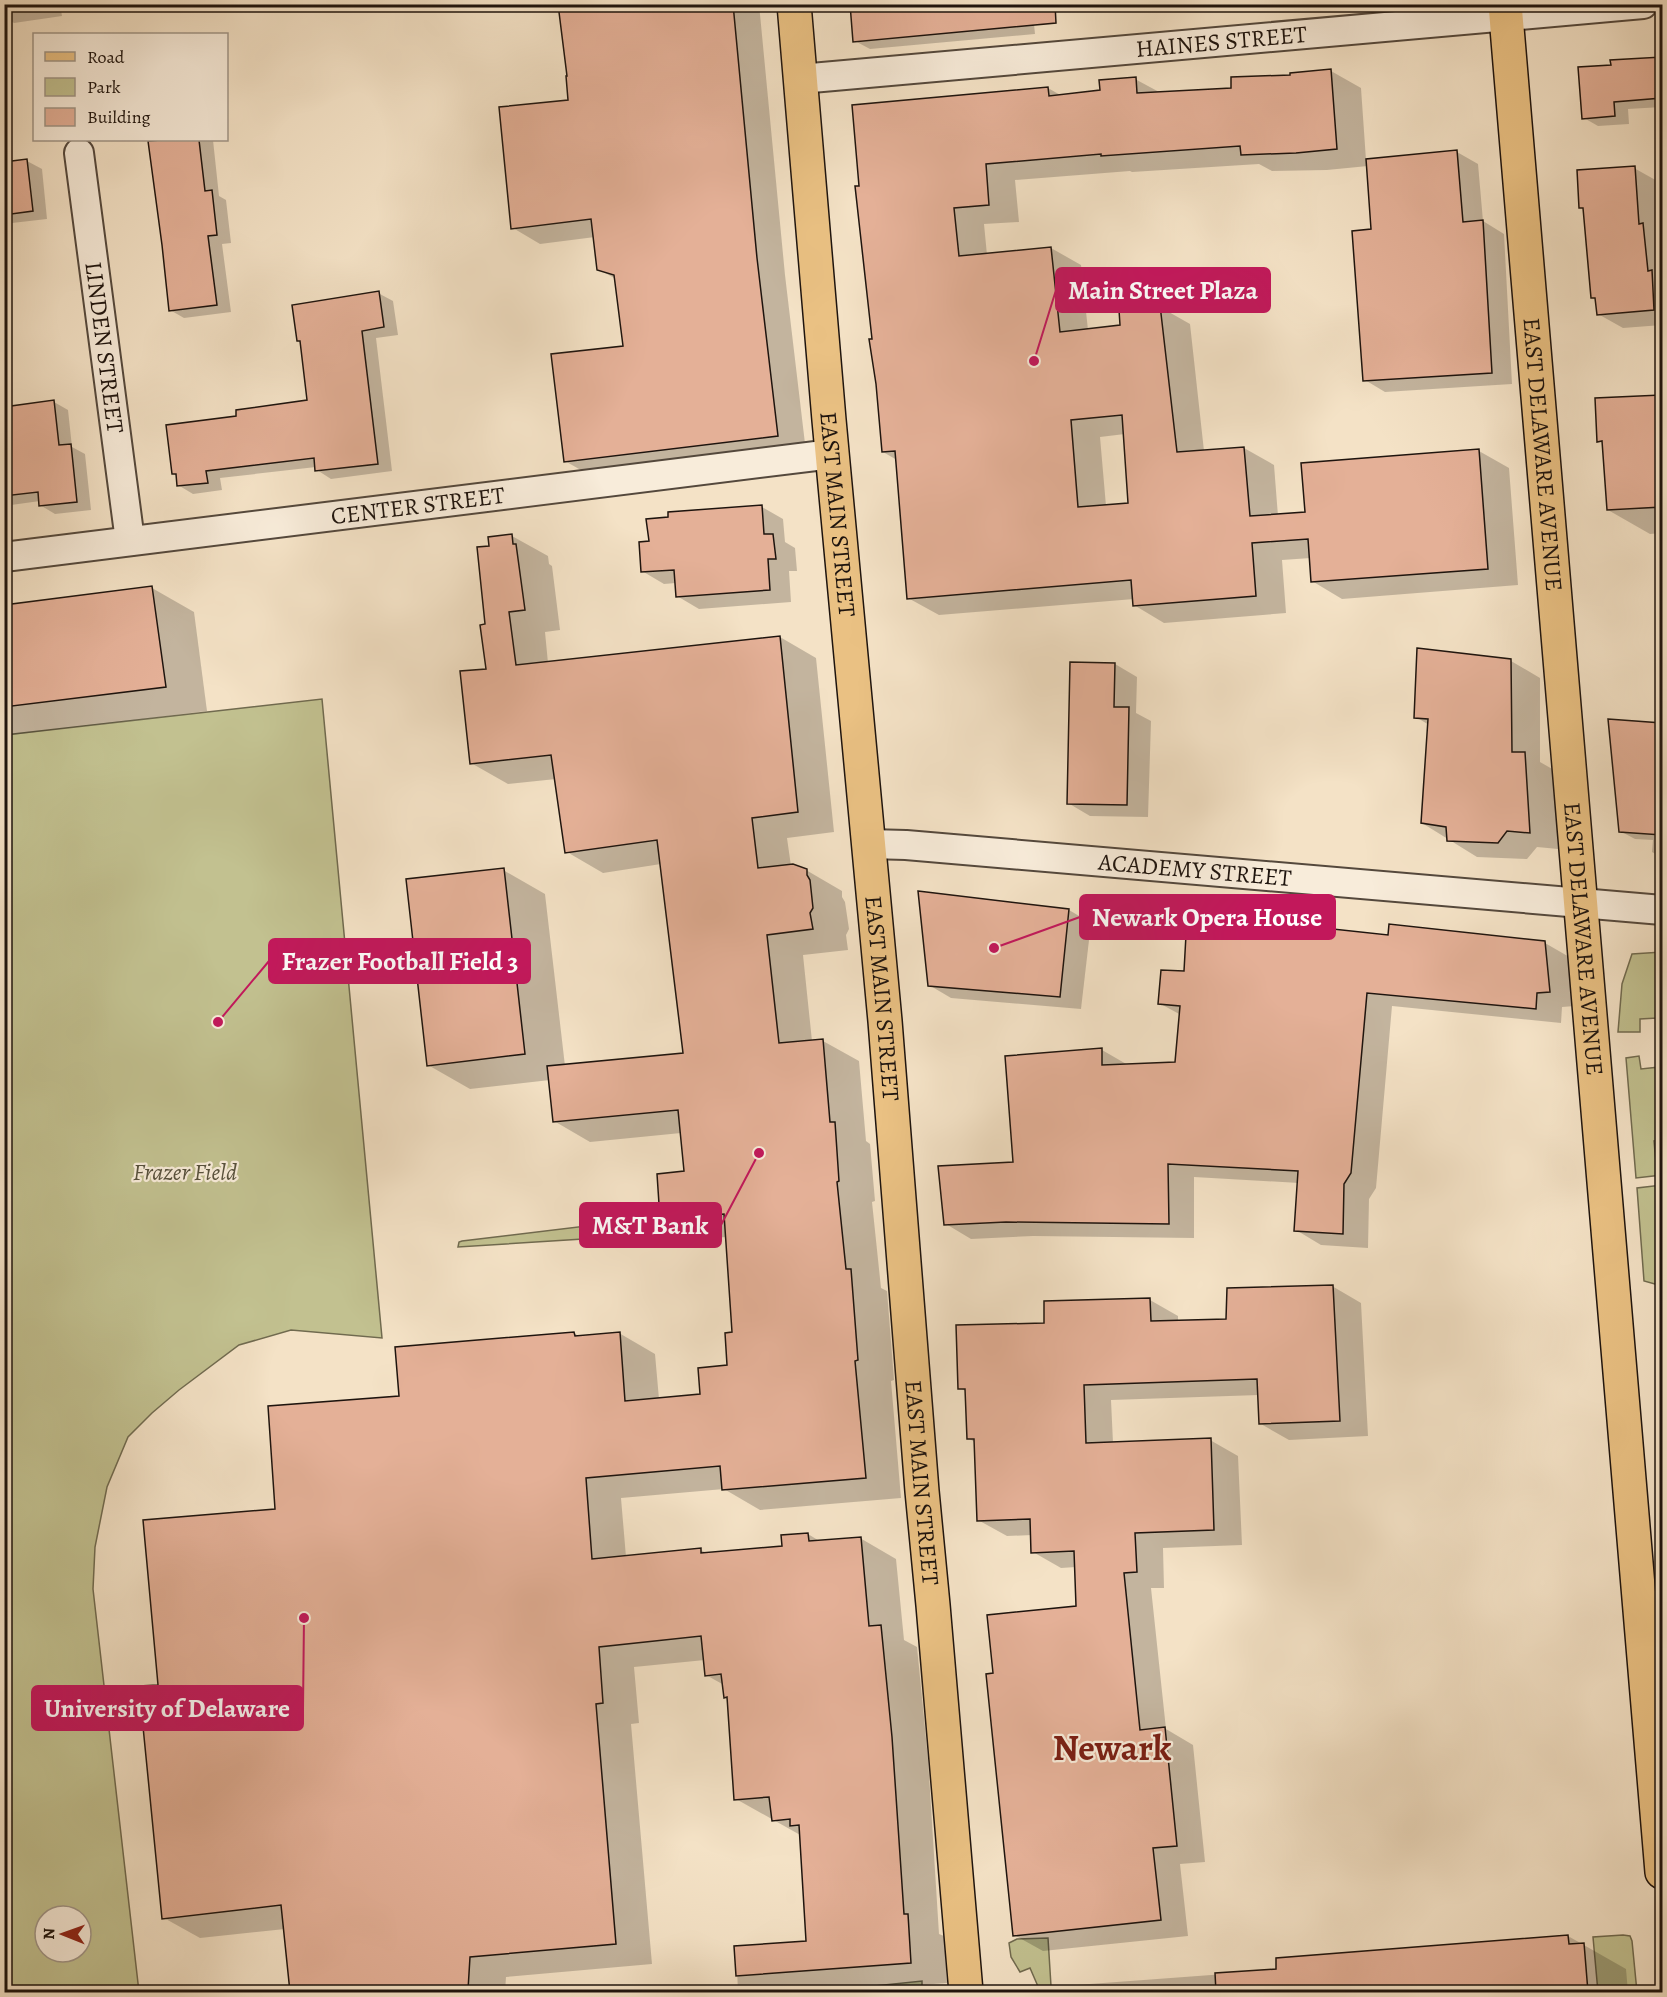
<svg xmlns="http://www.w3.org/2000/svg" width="1667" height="1997" viewBox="0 0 1667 1997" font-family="Alegreya,serif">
	<rect width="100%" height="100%" fill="#f4e2c6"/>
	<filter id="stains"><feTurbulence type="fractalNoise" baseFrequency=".00333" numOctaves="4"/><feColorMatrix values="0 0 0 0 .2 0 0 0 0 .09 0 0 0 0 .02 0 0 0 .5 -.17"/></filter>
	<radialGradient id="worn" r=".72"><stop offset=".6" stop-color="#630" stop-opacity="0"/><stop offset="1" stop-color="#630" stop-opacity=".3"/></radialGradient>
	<g fill="#c2c190" stroke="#706a4f" stroke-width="1.5" fill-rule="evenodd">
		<path d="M322 699 382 1338 291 1330 239 1345 179 1390 152 1413 128 1437 107 1487 95 1547 93 1589 139 1992H5V735ZM45 1916H81V1952H45Z"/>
		<path d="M1662 952V1027H1657V1018L1640 1019V1032H1618L1622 984 1632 954Z"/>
		<path d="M1639 1056 1641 1069 1659 1067V1057H1662V1105L1661 1106 1662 1140 1654 1141 1657 1173H1662V1175L1636 1178 1626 1058Z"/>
		<path d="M1662 1185V1286L1644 1281 1637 1188Z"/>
		<path d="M644 1219 646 1235 458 1247 459 1242 462 1241Z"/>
		<path d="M1623 1935 1630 1936 1632 1941 1637 1992H1598L1593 1937Z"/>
		<path d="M1048 1938 1051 1986H1048V1992H1039L1040 1991 1030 1968 1020 1972 1011 1957 1009 1943 1017 1939Z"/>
		<path d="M922 1981V1992H846V1989Z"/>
	</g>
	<g fill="#0003" fill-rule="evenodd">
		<path d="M4 4H60L62 16 14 23 4 17Z"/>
		<path d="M560 4H759L785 275 806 452 593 477 565 461 624 347 616 279 598 269 595 237 540 244 513 228 569 101Z"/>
		<path d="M1032 4 1035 34 870 49 855 41Z"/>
		<path d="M1662 58V107L1628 109 1629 124 1598 126 1584 118 1612 66V61Z"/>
		<path d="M1331 71 1361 88 1366 160 1457 152 1478 164 1483 221 1504 234 1512 384 1385 392 1365 380 1373 231 1368 166 1327 170 1272 171 1259 164 1132 172 1130 171 1015 180 1019 222 984 224 987 255 1051 248 1081 265 1088 330 1122 326 1160 307 1190 324 1204 451 1244 448 1274 465 1278 516 1306 513 1479 451 1509 468 1518 585 1342 599 1312 581 1311 558 1282 560 1286 613 1164 623 1134 605V599L939 615 908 598 897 460 883 452 873 340 860 221 859 220 856 187H861L854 106 1048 88 1062 96 1101 92 1135 79 1161 93 1233 90 1292 76ZM1125 434 1130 505 1106 506 1100 437Z"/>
		<path d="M150 140H213L219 196 226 200 231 243 222 244 231 312 184 318 170 310Z"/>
		<path d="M27 161 42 169 47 219 12 223 4 219V163Z"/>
		<path d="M1634 168 1659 182 1662 236V325L1623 328 1598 314 1597 300 1593 297 1584 209 1581 207Z"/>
		<path d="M378 293 393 301 398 335 376 338 392 471 331 479 317 470 316 467 220 478 222 490 193 494 178 485 177 476 173 473 238 417 309 401Z"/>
		<path d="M1661 396 1662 397V533L1650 534 1608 510 1603 443 1599 441Z"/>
		<path d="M54 402 68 410 72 447 85 454 91 510 55 514 40 505V501L4 506V437Z"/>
		<path d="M762 507 783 519 785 542 795 548 797 571H789L791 602 699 609 677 596 676 583 664 584 642 571 651 542 670 518Z"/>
		<path d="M512 536 548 556 549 564 552 566 560 630 545 632 548 663 780 637 816 658 834 832 787 838 791 866 806 870 842 891V897L845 902 849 929 846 935 848 950 803 955 812 1041H823L859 1061 866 1141 870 1144 875 1201 872 1202 881 1288 887 1291 894 1380 891 1381 901 1498 760 1510 724 1489 621 1498 626 1557 701 1550 708 1554 784 1547 808 1534 821 1542 860 1538 896 1559 904 1640 917 1647 928 1759 939 1934 944 1936 947 1983 893 1987 894 1992H738L736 1947 808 1942 802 1836 736 1799 728 1699 725 1697 724 1685 706 1675 705 1660 634 1667 639 1723 631 1724 652 1964 506 1977 505 1992H292L285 1929 200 1938 164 1918 160 1686 276 1510 401 1397 574 1333 580 1337 619 1333 655 1354 659 1399 702 1395 729 1366 734 1333 727 1237 697 1239 661 1218 685 1173 681 1133 590 1142 554 1121 550 1080 470 1089 428 1065 503 870 545 894 565 1066 685 1054 661 864 603 873 567 852 556 779 508 784 471 763 488 670 487 626 491 548Z"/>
		<path d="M152 588 194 612 207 711 4 736V606Z"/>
		<path d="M1511 661 1540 678V762L1554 770 1558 849 1537 847 1527 859 1477 857 1422 823 1429 725 1416 717Z"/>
		<path d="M1115 664 1137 677 1136 713 1151 721 1148 817 1090 816 1068 803Z"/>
		<path d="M1609 721 1662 724V858L1652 852 1653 840 1635 839 1620 831Z"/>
		<path d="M1069 910 1091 923 1081 1009 951 998 929 985Z"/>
		<path d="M1389 936 1545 943 1571 958 1575 1006 1562 1007 1561 1023 1392 1006 1376 1188 1369 1199 1368 1248 1321 1245 1296 1230 1299 1183 1194 1177V1238L1033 1236 971 1239 946 1224 1015 1163 1102 1050 1128 1065 1176 1063 1181 1015 1159 1003 1185 973Z"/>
		<path d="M1662 1141V1175L1658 1173 1656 1142Z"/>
		<path d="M1332 1286 1361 1303 1368 1436 1289 1440 1261 1424 1259 1395 1111 1400 1113 1443 1210 1440 1238 1456 1242 1545 1163 1548 1164 1588H1151L1166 1729 1193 1745 1205 1862 1180 1864 1188 1936 1043 1951 1014 1935 995 1674 1078 1607 1076 1567 1061 1568 1033 1552 1032 1535 1007 1536 978 1520 976 1443 968 1438 967 1392 960 1388 1046 1324 1150 1300 1178 1316V1322L1228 1321Z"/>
		<path d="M1568 1936 1626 1969 1628 1992H1049V1987L1278 1970Z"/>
	</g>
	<g fill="#e4b097" stroke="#1e140e" stroke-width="1.5" fill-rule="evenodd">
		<path d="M558 4H733L757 258 778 436 564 462 551 354 623 346 614 275 597 270 591 219 511 229 499 107 568 100 566 76H567Z"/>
		<path d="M850 4H1055L1056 23 853 42Z"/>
		<path d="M1662 57V98L1614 102 1615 116 1582 119 1578 67 1611 65 1610 60Z"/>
		<path d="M1331 69 1337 149 1296 153 1241 155 1240 146 1101 156V154L986 164 989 205 954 208 959 256 1051 247 1060 332 1120 325 1119 310 1160 305 1177 452 1244 447 1250 516 1305 512 1301 463 1479 449 1488 569 1311 582 1308 539 1252 543 1256 596 1133 606 1131 580 907 599 895 451 882 452 876 384 869 339H872L855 186H859L852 105 1048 87 1049 96 1100 90 1099 80 1136 77 1137 93 1231 88V77L1290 75V73ZM1122 415 1128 503 1078 507 1071 420Z"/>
		<path d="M161 140H199L205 191 212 190 217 235 208 236 217 305 169 311 162 245 148 141Z"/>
		<path d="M1457 150 1463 222 1483 220 1492 373 1363 381 1352 231 1371 229 1366 159Z"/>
		<path d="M27 159 33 211 4 215V162Z"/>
		<path d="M1635 166 1639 224 1643 223 1648 271 1652 270 1654 310 1597 315 1595 298H1591L1583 208H1579L1577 170Z"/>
		<path d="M379 291 384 327 362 331 378 464 315 471 314 458 206 471 208 483 177 486 176 474H172L166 425 236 416V410L307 400 300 341H297L292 305Z"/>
		<path d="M1661 395 1662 507 1607 510 1602 441 1597 442 1595 398Z"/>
		<path d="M54 400 59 445 71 444 77 502 39 506 38 492 4 496V407Z"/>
		<path d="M762 505 764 534H773L776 559H768L770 590 676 597 674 570 641 572 639 542 649 541 646 519 668 517V512Z"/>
		<path d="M512 534 513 544H516L525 610 509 612 516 665 780 636 798 812 752 818 758 868 793 864 807 869V875L810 880 813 908 810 913 813 929 767 935 779 1043 823 1039 830 1122H835L839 1181 837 1182 846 1269H851L858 1360 855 1361 866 1478 722 1490 720 1466 586 1478 592 1559 701 1548V1553L782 1546 781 1535 808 1533 809 1541 861 1537 869 1626 881 1625 892 1737 904 1914H908L911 1963 736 1976 734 1946 806 1941 799 1825 790 1826V1819L772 1821 769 1797 734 1800 727 1697 724 1698 721 1674 705 1676 701 1636 599 1647 603 1703 596 1704 616 1944 470 1957 468 1990 458 1989V1992H290L281 1905 162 1919 139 1686 158 1685 143 1520 275 1509 268 1406 399 1396 395 1347 574 1332 575 1336 620 1332 625 1401 700 1394 698 1368 727 1365 725 1333 732 1332 724 1214 660 1219 657 1174 684 1171 678 1110 553 1122 547 1066 683 1053 657 840 565 853 551 755 470 764 460 671 486 669 480 625 485 624 477 547 489 546 488 537Z"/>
		<path d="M152 586 166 687 4 707V605Z"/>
		<path d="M1417 648 1511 659 1512 752H1525L1530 833 1507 831 1498 843 1447 841 1446 827 1421 823 1428 719 1414 718Z"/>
		<path d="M1070 662 1115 663 1114 707H1129L1127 805 1067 804Z"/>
		<path d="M1608 719 1662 723V835L1619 832Z"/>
		<path d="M504 868 525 1054 427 1066 406 879Z"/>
		<path d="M918 891 1069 909 1060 997 928 986Z"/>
		<path d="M1187 917 1305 926 1388 935 1389 924 1545 941 1550 992 1537 993 1536 1009 1367 993 1351 1173 1344 1184 1343 1234 1294 1231 1298 1171 1168 1164 1169 1224 1006 1222 944 1225 938 1166 1013 1162 1005 1056 1102 1048V1065L1175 1062 1180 1006 1158 1004 1161 970 1184 971Z"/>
		<path d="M1333 1285 1340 1421 1259 1424 1257 1379 1084 1385 1086 1443 1211 1438 1214 1530 1135 1533 1137 1572 1124 1573 1140 1730 1165 1727 1177 1846 1153 1848 1161 1920 1013 1936 986 1674 993 1673 987 1615 1076 1606 1074 1551 1031 1553 1030 1519 977 1521 974 1439H967L965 1389H958L956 1325 1044 1323V1301L1150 1298 1151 1321 1226 1319 1227 1288Z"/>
		<path d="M1568 1935 1569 1944 1584 1943 1588 1992H1216L1215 1973 1276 1969V1958Z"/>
	</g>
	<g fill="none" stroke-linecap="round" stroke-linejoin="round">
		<g stroke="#54483c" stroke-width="32">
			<g id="street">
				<path id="s1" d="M800 79 1643 4"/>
				<path id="s2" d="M79 153 130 541"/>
				<path id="s3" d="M4 557 832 454"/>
				<path id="s4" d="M869 844 906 845 1662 910"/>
			</g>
		</g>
		<g stroke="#1e140e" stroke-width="36">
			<g id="primary">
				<path id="s5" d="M794 4 829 420 885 1021 922 1491 933 1605 966 1992"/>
				<path id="s6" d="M1505 4 1662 1872"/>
			</g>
		</g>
		<use href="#street" stroke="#f8ecda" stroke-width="28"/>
		<use href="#primary" stroke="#eac183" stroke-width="33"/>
	</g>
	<g text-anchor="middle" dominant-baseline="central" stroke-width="4.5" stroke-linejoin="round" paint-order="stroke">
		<g font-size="24" fill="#1e140e" stroke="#f8ecda">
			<text stroke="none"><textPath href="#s1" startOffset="423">HAINES STREET</textPath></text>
			<text stroke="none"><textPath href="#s2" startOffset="196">LINDEN STREET</textPath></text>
			<text stroke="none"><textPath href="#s6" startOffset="452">EAST DELAWARE AVENUE</textPath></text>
			<text stroke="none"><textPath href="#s3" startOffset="417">CENTER STREET</textPath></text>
			<text stroke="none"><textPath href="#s5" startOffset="512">EAST MAIN STREET</textPath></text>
			<text stroke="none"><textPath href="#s4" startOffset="327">ACADEMY STREET</textPath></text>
			<text stroke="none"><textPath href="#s6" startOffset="938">EAST DELAWARE AVENUE</textPath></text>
			<text stroke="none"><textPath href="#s5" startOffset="998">EAST MAIN STREET</textPath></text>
			<text stroke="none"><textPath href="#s5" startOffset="1484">EAST MAIN STREET</textPath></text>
		</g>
		<g font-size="24" font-style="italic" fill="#57513c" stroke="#f8ecda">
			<text x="185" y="1172">Frazer Field</text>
		</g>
		<g font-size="36" font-weight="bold" fill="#7a1f14" stroke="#f8ecda">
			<text x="1112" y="1747">Newark</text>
		</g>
	</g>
	<path fill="none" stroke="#c2185b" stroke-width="2" d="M1034 361L1056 290M994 948L1080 917M218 1022L269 961M759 1153L721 1225M304 1618L303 1708"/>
	<g fill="#c2185b" stroke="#f8ecda" stroke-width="2">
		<circle cx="1034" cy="361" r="6"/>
		<circle cx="994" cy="948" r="6"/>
		<circle cx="218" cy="1022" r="6"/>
		<circle cx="759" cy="1153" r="6"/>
		<circle cx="304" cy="1618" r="6"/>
	</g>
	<g fill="#c2185b" stroke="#c2185b" stroke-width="2">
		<rect x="1056" y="268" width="214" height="44" rx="6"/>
		<rect x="1080" y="895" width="255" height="44" rx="6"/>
		<rect x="269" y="939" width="261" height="44" rx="6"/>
		<rect x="580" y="1203" width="141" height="44" rx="6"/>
		<rect x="32" y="1686" width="271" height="44" rx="6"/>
	</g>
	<g font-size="26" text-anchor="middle" font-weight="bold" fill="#fff">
		<text x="1163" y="299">Main Street Plaza</text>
		<text x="1207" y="926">Newark Opera House</text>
		<text x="400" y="970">Frazer Football Field 3</text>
		<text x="650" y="1234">M&amp;T Bank</text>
		<text x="167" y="1717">University of Delaware</text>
	</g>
	<rect width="1667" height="1997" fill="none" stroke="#f4e2c6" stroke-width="24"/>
	<rect x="6" y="6" width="1655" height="1985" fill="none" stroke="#1e140e" stroke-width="3"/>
	<rect x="12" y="12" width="1643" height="1973" fill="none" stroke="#1e140e" stroke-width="1.5"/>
	<rect x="33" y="33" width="195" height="108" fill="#f8ecda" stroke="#a19688" stroke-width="1.5"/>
	<rect x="45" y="52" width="30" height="9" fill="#eac183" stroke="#a19688" stroke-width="1.5"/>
	<text x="87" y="63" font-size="18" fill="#1e140e">Road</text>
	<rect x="45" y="78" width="30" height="18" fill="#c2c190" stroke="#a19688" stroke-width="1.5"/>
	<text x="87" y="93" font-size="18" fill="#1e140e">Park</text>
	<rect x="45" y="108" width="30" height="18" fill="#e4b097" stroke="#a19688" stroke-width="1.5"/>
	<text x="87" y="123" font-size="18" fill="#1e140e">Building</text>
	<g transform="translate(63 1934) rotate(271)"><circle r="28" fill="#f8ecda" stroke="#a19688" stroke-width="1.5"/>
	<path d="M0-4.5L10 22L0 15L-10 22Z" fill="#8f2418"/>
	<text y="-9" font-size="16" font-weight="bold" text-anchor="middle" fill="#1e140e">N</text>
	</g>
	<rect width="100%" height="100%" filter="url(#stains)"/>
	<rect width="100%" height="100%" fill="url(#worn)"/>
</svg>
